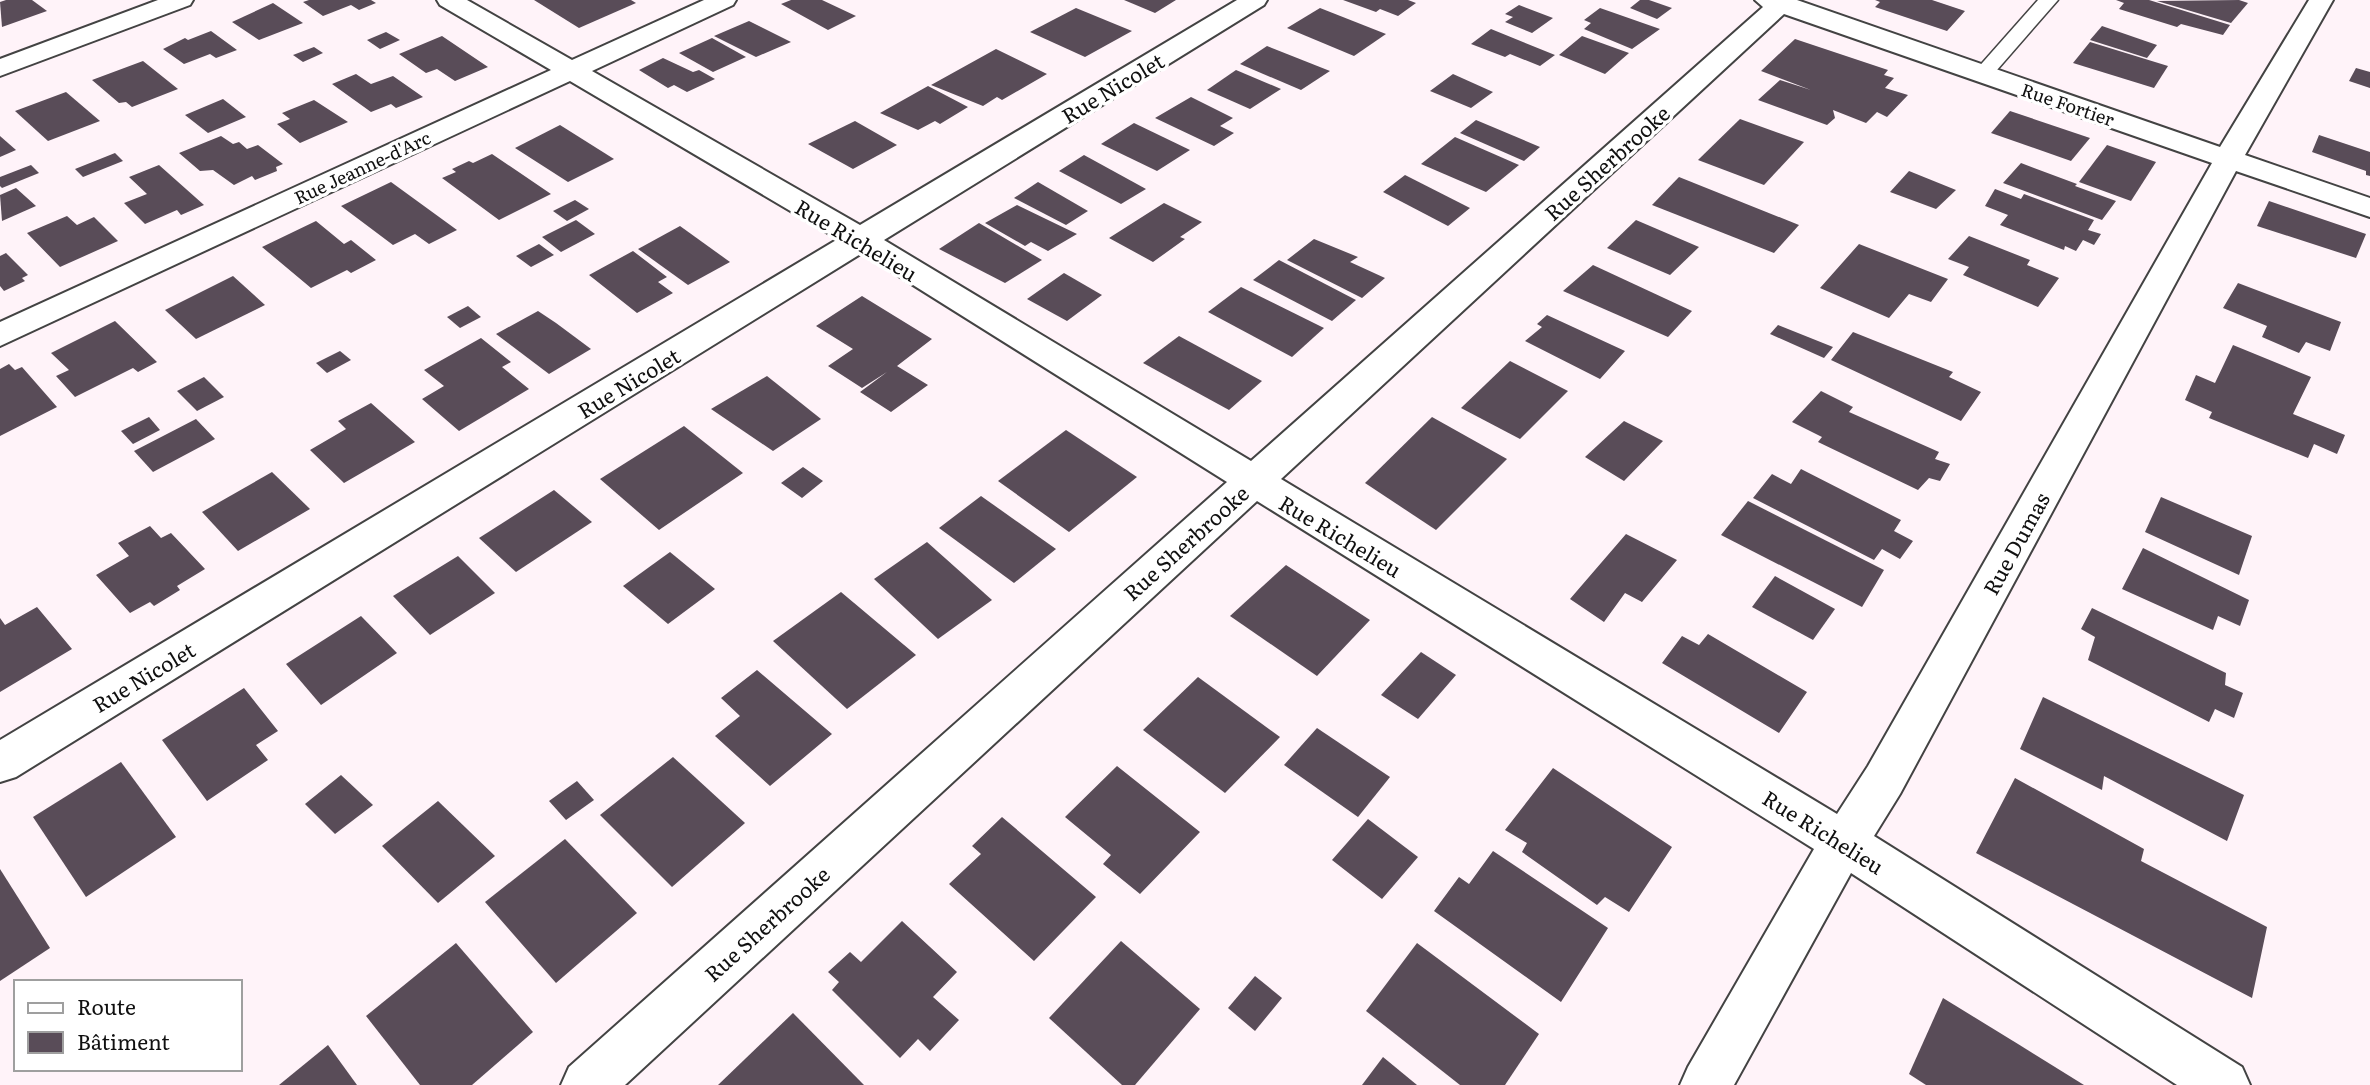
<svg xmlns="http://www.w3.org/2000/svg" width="2370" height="1085" viewBox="0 0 2370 1085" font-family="Literata,serif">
	<rect width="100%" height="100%" fill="#fff3f9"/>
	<g fill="#594c58">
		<path d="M6 0H32L47 11 2 27 0 2Z"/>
		<path d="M309 0H371L376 3 359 10 351 5 323 16 303 2Z"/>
		<path d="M534 0H631L636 3 579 28Z"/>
		<path d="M791 0H822L856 16 828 30 781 4Z"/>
		<path d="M1124 0H1176L1155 13Z"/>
		<path d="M1343 0H1408L1416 3 1398 16 1380 9 1376 12Z"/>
		<path d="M1640 0H1649L1672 8 1657 19 1630 8Z"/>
		<path d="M1875 0H1932L1965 11 1947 31 1875 7 1880 2Z"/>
		<path d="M2116 0H2149L2230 25 2223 35 2181 24 2177 27 2119 9 2124 3Z"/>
		<path d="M2239 0 2248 3 2231 23 2157 1Z"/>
		<path d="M273 3 303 23 259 40 232 22Z"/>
		<path d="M1519 5 1553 18 1532 33 1505 22 1513 17 1505 14Z"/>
		<path d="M1076 8 1132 31 1085 57 1030 32Z"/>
		<path d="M1320 8 1386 34 1354 56 1287 28Z"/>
		<path d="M1600 8 1660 29 1632 49 1584 29 1591 23 1584 20Z"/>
		<path d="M749 21 791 42 756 57 714 36Z"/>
		<path d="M2102 26 2157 45 2147 58 2090 40Z"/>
		<path d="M1491 29 1555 55 1540 66 1510 54 1505 57 1471 44Z"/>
		<path d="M211 31 237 50 216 58 210 54 184 64 163 49 185 38 188 40Z"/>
		<path d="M386 32 400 40 380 49 367 40Z"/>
		<path d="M442 36 488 67 455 81 437 69 426 73 399 54Z"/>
		<path d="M1582 36 1629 53 1605 74 1559 55Z"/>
		<path d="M712 38 746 57 713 72 679 53Z"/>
		<path d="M1795 39 1888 70 1884 75 1894 78 1885 88 1908 95 1887 117 1877 112 1866 123 1833 110 1835 118 1827 125 1758 100 1780 80 1811 90 1761 71Z"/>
		<path d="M2090 42 2168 66 2154 88 2073 63Z"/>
		<path d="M1267 46 1330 71 1301 90 1240 64Z"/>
		<path d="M314 47 323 53 303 62 293 55Z"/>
		<path d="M996 49 1047 74 1002 100 997 97 983 106 931 85Z"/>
		<path d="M663 58 693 72 699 70 715 79 687 92 674 85 668 88 639 70Z"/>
		<path d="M143 61 178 89 132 107 126 102 119 103 92 80Z"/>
		<path d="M2356 68 2370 72V88L2349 81Z"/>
		<path d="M1236 70 1281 89 1250 109 1207 90Z"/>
		<path d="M356 74 371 84 393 76 423 97 396 108 391 104 371 112 332 84Z"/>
		<path d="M1453 74 1493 92 1471 108 1430 91Z"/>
		<path d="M928 86 968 107 940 124 935 121 918 130 880 113Z"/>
		<path d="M66 92 100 121 48 141 15 111Z"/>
		<path d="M1191 97 1233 118 1220 126 1234 133 1214 146 1155 118Z"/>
		<path d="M223 99 246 117 208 133 185 115Z"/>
		<path d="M314 100 348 122 300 143 277 124 290 119 282 113Z"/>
		<path d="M2010 111 2090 138 2071 161 1991 133Z"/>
		<path d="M1740 119 1804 142 1764 185 1698 160Z"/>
		<path d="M1476 120 1540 147 1524 161 1460 133Z"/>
		<path d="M855 121 897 145 853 169 808 144Z"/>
		<path d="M1134 123 1190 150 1157 171 1101 144Z"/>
		<path d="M560 125 614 159 568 182 515 148Z"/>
		<path d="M2319 135 2370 152V176L2366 175V171L2312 152Z"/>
		<path d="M0 136 16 150 0 157Z"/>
		<path d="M221 136 233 144 239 142 247 149 258 145 283 164 276 167 277 171 255 180 252 176 234 185 213 170 200 171 179 153Z"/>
		<path d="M1455 137 1519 165 1486 192 1421 164Z"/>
		<path d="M2107 145 2156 162 2131 201 2079 182Z"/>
		<path d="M115 153 123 161 83 177 75 169Z"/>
		<path d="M492 154 551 194 499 220 442 178 456 172 452 169 469 161 473 163Z"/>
		<path d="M1084 155 1146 189 1121 204 1059 171Z"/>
		<path d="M2021 163 2077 184 2075 186 2116 201 2102 220 2003 183Z"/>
		<path d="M31 165 39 173 2 188 0 186V177Z"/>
		<path d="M159 165 204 205 181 215 177 210 145 224 124 203 147 194 129 177Z"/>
		<path d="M1909 171 1956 190 1936 209 1890 192Z"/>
		<path d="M1405 175 1470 208 1448 226 1383 192Z"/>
		<path d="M1679 177 1799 225 1774 253 1652 205Z"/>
		<path d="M391 182 457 230 429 244 415 234 393 245 341 206Z"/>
		<path d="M1038 182 1088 211 1066 225 1014 198Z"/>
		<path d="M16 188 36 206 2 221 0 195Z"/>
		<path d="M1995 189 2021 199 2024 194 2094 220 2088 230 2101 234 2094 245 2083 240 2076 251 2065 246 2064 250 2000 225 2008 215 1985 206Z"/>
		<path d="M575 200 589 209 567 221 553 211Z"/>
		<path d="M2269 201 2366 234 2356 258 2257 226Z"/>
		<path d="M1164 203 1202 222 1180 237 1185 239 1153 262 1109 238Z"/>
		<path d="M1017 205 1077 234 1048 251 1031 242 1025 246 985 223Z"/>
		<path d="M67 216 77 225 94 217 118 241 60 267 27 233Z"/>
		<path d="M576 220 595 234 561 252 542 237Z"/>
		<path d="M1636 220 1699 247 1670 275 1607 248Z"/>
		<path d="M316 221 344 244 351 240 376 260 351 273 347 270 311 288 262 247Z"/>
		<path d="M979 223 1042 260 1005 283 939 249Z"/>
		<path d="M680 226 730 262 688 285 638 249Z"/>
		<path d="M1969 236 2030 260 2027 265 2059 278 2038 307 1963 275 1969 267 1948 259Z"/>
		<path d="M1314 239 1358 257 1350 262 1385 278 1362 298 1287 260Z"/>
		<path d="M539 244 554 255 531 267 516 256Z"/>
		<path d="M1859 244 1948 279 1931 302 1909 294 1889 318 1820 288Z"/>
		<path d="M633 251 667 277 658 282 673 293 637 313 589 275Z"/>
		<path d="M6 253 28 275 22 278 25 281 4 291 0 286V256Z"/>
		<path d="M1279 260 1356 300 1332 321 1253 280Z"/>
		<path d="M1593 265 1692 311 1668 337 1563 291Z"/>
		<path d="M1064 273 1102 295 1067 321 1027 299Z"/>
		<path d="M233 276 265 305 196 339 165 310Z"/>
		<path d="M2238 283 2341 322 2330 351 2306 342 2299 353 2262 337 2267 326 2223 308Z"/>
		<path d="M1241 287 1324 328 1292 357 1208 312Z"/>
		<path d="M862 296 932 339 897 366 928 385 891 412 860 392 887 372 862 388 828 366 853 349 816 326Z"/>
		<path d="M468 306 481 317 460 328 447 317Z"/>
		<path d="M538 311 556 323 591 349 549 374 496 334Z"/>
		<path d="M1547 315 1625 351 1600 379 1525 341 1542 327 1537 324Z"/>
		<path d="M115 321 157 362 138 372 133 368 75 397 56 376 69 370 51 353Z"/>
		<path d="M1778 325 1833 347 1824 358 1770 334Z"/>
		<path d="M1853 332 1953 372 1949 377 1981 392 1961 421 1831 360Z"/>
		<path d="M1179 336 1262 381 1229 410 1143 363Z"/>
		<path d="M481 338 511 362 502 367 529 389 459 431 422 399 444 386 424 370Z"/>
		<path d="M2233 345 2311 377 2293 414 2345 435 2337 454 2314 444 2308 458 2209 418 2212 412 2185 400 2196 375 2215 383Z"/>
		<path d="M340 351 351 360 327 373 316 363Z"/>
		<path d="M1510 361 1568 391 1520 439 1461 408Z"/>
		<path d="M9 364 15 370 22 367 57 407 0 436V369Z"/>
		<path d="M767 376 821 419 773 451 711 409Z"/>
		<path d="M204 377 224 397 197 411 177 391Z"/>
		<path d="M1821 391 1853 407 1849 412 1939 452 1935 459 1950 464 1940 481 1929 478 1918 490 1818 442 1822 437 1792 422Z"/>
		<path d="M371 403 415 442 344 483 310 450 346 429 338 421Z"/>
		<path d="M149 417 160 430 133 444 121 431Z"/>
		<path d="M1432 417 1507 459 1436 530 1365 483Z"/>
		<path d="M196 419 215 439 153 472 134 451Z"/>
		<path d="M1624 421 1663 441 1624 481 1585 457Z"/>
		<path d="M684 426 743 473 659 530 600 479Z"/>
		<path d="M1066 430 1137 477 1069 532 998 481Z"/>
		<path d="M803 467 823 481 802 498 781 483Z"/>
		<path d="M1801 469 1901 520 1894 531 1913 541 1900 559 1882 549 1874 560 1753 498 1772 474 1791 484Z"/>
		<path d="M272 472 310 509 238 551 202 512Z"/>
		<path d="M554 490 592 522 516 572 479 538Z"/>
		<path d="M981 496 1056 549 1014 583 939 528Z"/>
		<path d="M2161 497 2252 536 2239 575 2145 532Z"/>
		<path d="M1748 501 1884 570 1862 607 1721 535Z"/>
		<path d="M150 526 161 538 171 533 205 569 177 586 180 590 154 606 150 602 130 613 96 575 129 556 118 543Z"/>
		<path d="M1626 534 1677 560 1642 602 1625 593 1604 622 1570 599Z"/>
		<path d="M927 542 992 600 938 639 874 579Z"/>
		<path d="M2143 548 2249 600 2240 626 2218 616 2213 630 2122 589Z"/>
		<path d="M670 552 715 589 668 624 623 586Z"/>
		<path d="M458 556 495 593 430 635 393 596Z"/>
		<path d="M1286 565 1370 620 1317 676 1230 616Z"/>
		<path d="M1775 576 1835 609 1813 640 1752 607Z"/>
		<path d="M841 592 916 655 847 709 773 641Z"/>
		<path d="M37 607 72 649 0 692V618L5 625Z"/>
		<path d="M2092 608 2226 673 2225 685 2243 693 2234 718 2215 709 2209 722 2088 660 2095 637 2081 629Z"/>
		<path d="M361 616 397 653 321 705 286 664Z"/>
		<path d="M1708 634 1807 692 1779 733 1662 663 1682 636 1699 645Z"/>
		<path d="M1421 652 1456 675 1418 719 1381 695Z"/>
		<path d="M757 670 832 734 770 786 715 736 740 716 721 698Z"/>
		<path d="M1198 677 1280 737 1225 793 1143 730Z"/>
		<path d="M244 688 278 731 256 745 268 760 207 801 162 740Z"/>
		<path d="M2043 697 2244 795 2227 841 2104 776 2102 790 2020 749Z"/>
		<path d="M1317 728 1390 777 1358 817 1284 765Z"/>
		<path d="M673 757 745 823 672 887 600 815Z"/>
		<path d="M121 762 176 837 86 897 33 817Z"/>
		<path d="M1117 766 1200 832 1140 894 1103 864 1111 855 1065 817Z"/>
		<path d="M1553 768 1672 847 1629 912 1605 897 1597 905 1522 852 1527 843 1505 830Z"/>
		<path d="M341 775 373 805 335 834 305 804Z"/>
		<path d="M2015 778 2144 849 2141 861 2267 927 2252 998 1976 853Z"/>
		<path d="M577 781 594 800 566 820 549 801Z"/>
		<path d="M438 801 495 856 438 903 382 846Z"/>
		<path d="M1002 817 1096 897 1034 961 949 884 981 854 972 846Z"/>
		<path d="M1368 819 1418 857 1382 899 1332 860Z"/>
		<path d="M565 839 637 913 556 983 485 902Z"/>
		<path d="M1493 851 1608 928 1561 1002 1434 911 1459 877 1469 884Z"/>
		<path d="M0 869 50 948 0 981Z"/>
		<path d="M902 921 957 972 933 997 959 1020 930 1051 918 1039 900 1058 832 990 839 982 828 972 850 952 861 962Z"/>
		<path d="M1121 941 1200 1009 1135 1085H1122L1049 1018Z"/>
		<path d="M456 943 533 1032 472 1085H420L366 1016Z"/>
		<path d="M1417 943 1539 1034 1505 1085H1460L1366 1011Z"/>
		<path d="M1255 976 1282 998 1255 1031 1228 1008Z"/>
		<path d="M1943 998 2018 1044 2084 1085H1926L1909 1074Z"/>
		<path d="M793 1013 864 1085H718Z"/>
		<path d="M328 1045 357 1085H279Z"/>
		<path d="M1383 1057 1417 1085H1362Z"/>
	</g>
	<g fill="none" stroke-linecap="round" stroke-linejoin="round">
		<g stroke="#434343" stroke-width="3">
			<path id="service" d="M2038 0H2058L1990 78H1976L1973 74 1976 70Z"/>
		</g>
		<g stroke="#434343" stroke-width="4">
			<path id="minor" d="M437 0H467L572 60 704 0H736L733 5 592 71 860 225 1237 0H1267L1264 5 884 240 1251 461 1763 7 1755 0H1797L2220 147 2309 0H2333L2245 155 2370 198V217L2236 171 1900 794 1874 836 2242 1067 2250 1085H2177L1851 873 1734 1085H1680L1688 1067 1814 849 1257 501 625 1085H561L569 1067 1227 482 862 253 16 777 0 782V740L838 239 570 81 0 346V322L551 70 440 5ZM1784 14 2212 163 1868 766 1837 814 1281 479Z"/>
		</g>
		<g stroke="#434343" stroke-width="4">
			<path id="tertiary" d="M158 0H193L190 5 0 76V59Z"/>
		</g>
		<use href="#service" fill="#fff" fill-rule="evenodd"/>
		<use href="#minor" fill="#fff" fill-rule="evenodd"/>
		<use href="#tertiary" fill="#fff" fill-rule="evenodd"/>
	</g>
	<g text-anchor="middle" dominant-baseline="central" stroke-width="7" stroke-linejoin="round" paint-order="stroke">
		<g font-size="18" fill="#101010" stroke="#fff">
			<text transform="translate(2068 104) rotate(19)">Rue Fortier</text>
			<text transform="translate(362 167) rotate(-25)">Rue Jeanne-d'Arc</text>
		</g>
		<g font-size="21" fill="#101010" stroke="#fff">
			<text transform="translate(1112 87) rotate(-31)">Rue Nicolet</text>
			<text transform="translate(1606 162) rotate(-42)">Rue Sherbrooke</text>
			<text transform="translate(857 239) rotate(31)">Rue Richelieu</text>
			<text transform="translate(628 382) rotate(-31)">Rue Nicolet</text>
			<text transform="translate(1341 535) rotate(31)">Rue Richelieu</text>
			<text transform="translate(1185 542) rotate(-42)">Rue Sherbrooke</text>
			<text transform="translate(2015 543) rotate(-61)">Rue Dumas</text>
			<text transform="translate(143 676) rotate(-31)">Rue Nicolet</text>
			<text transform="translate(1824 831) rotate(32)">Rue Richelieu</text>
			<text transform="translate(766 923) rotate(-42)">Rue Sherbrooke</text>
		</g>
	</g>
	<rect x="14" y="980" width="228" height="91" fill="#ffffff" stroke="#9f9f9f" stroke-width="2"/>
	<rect x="28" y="1003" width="35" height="10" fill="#ffffff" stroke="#9f9f9f" stroke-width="2"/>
	<text x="77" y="1015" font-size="21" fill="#101010">Route</text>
	<rect x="28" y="1032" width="35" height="21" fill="#594c58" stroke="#9f9f9f" stroke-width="2"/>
	<text x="77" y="1050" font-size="21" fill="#101010">Bâtiment</text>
</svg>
